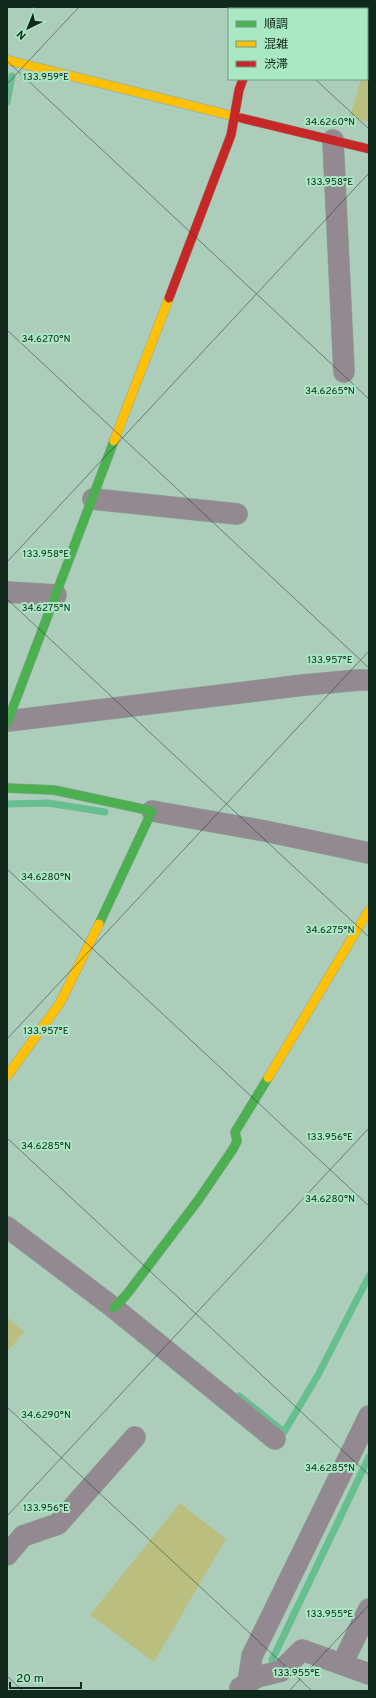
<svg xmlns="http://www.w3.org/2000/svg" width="376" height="1698" viewBox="0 0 376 1698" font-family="Overpass,'Noto Sans JP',sans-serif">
	<rect width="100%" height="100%" fill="#accdba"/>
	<g fill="#babf80">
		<path d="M369 51V122L350 117 361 79H367V58Z"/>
		<path d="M7 1317 24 1332 7 1352Z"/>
		<path d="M180 1503 226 1539 154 1662 90 1615Z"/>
	</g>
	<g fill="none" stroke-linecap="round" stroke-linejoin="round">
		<g stroke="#66be91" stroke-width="7">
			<path d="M7 102 12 76"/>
			<path d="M7 804 48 803 105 812"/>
			<path d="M239 1396 284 1432 318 1375 369 1276"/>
			<path d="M272 1660 369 1457"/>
		</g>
		<g stroke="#8faa9b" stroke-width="22">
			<g id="street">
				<path d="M272 9 273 7"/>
				<path d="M333 140 344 372"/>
				<path d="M93 499 237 514"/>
				<path d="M7 592 56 595"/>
				<path d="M8 721 304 685 358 680H369"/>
				<path d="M152 811 265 831 369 853"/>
				<path d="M7 1227 114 1308 275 1439"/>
				<path d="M7 1555 23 1536 58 1524 135 1437"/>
				<path d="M342 1664 369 1609"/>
				<path d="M248 1683 252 1656 369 1416"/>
				<path d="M240 1688 257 1677 281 1671 302 1650 369 1674"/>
			</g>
		</g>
		<g stroke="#8faa9b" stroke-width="10">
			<g id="fast">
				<path d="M7 723 114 441"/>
				<path d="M7 788 54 790 152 811 99 924"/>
				<path d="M114 1308 127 1294 199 1199 233 1149 237 1141 235 1132 268 1078"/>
			</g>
		</g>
		<g stroke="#8faa9b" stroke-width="10">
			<g id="slow">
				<path d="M7 60 241 118"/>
				<path d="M114 441 169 298"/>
				<path d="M7 1076 60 1003 99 924"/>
				<path d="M268 1078 369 910"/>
			</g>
		</g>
		<g stroke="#8faa9b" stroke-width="10">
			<g id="jam">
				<path d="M241 118 369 149"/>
				<path d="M169 298 231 135 239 90 243 79"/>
			</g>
		</g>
		<use href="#street" stroke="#938991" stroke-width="21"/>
		<use href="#fast" stroke="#4caf50" stroke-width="9"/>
		<use href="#slow" stroke="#ffc107" stroke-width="9"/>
		<use href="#jam" stroke="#c62828" stroke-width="9"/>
	</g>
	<path fill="none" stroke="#10291c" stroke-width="1" stroke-opacity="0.45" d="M238 7 240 9M7 61 369 399M315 79 369 129M7 84 79 7M7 330 369 668M7 562 369 173M7 599 369 937M7 869 369 1206M7 1039 369 651M7 1138 369 1475M7 1407 312 1691M7 1516 369 1128M7 1676 23 1691M289 1691 369 1605"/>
	<g font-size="10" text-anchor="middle" fill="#10291c" stroke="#aae8c4" stroke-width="4" stroke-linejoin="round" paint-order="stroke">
		<text x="46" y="80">133.959°E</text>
		<text x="330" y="125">34.6260°N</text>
		<text x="330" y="185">133.958°E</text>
		<text x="46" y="342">34.6270°N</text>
		<text x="330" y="394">34.6265°N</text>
		<text x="46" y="557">133.958°E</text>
		<text x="46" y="611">34.6275°N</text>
		<text x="330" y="663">133.957°E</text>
		<text x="46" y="880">34.6280°N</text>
		<text x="330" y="933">34.6275°N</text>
		<text x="46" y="1034">133.957°E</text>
		<text x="330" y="1140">133.956°E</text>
		<text x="46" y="1149">34.6285°N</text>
		<text x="330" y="1202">34.6280°N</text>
		<text x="46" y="1418">34.6290°N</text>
		<text x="330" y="1471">34.6285°N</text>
		<text x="46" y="1511">133.956°E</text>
		<text x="330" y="1617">133.955°E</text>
		<text x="297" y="1676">133.955°E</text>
	</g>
	<rect width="376" height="1698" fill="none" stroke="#10291c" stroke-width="16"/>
	<rect x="228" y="8" width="140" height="72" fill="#aae8c4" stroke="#6c9c81"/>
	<rect x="236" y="21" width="20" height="6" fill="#4caf50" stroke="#6c9c81"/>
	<text x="264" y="28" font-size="12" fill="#10291c">順調</text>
	<rect x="236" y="41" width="20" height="6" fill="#ffc107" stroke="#6c9c81"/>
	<text x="264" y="48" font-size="12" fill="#10291c">混雑</text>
	<rect x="236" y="61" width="20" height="6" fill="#c62828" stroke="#6c9c81"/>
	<text x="264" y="68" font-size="12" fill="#10291c">渋滞</text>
	<g transform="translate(28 28) rotate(223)" stroke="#aae8c4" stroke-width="3" paint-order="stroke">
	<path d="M0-3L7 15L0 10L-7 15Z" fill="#10291c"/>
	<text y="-6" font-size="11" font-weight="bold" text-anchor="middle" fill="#10291c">N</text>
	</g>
	<path d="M10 1682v6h71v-6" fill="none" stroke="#10291c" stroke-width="2"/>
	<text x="16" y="1682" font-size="12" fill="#10291c" stroke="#aae8c4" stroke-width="3" paint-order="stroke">20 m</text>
</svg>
